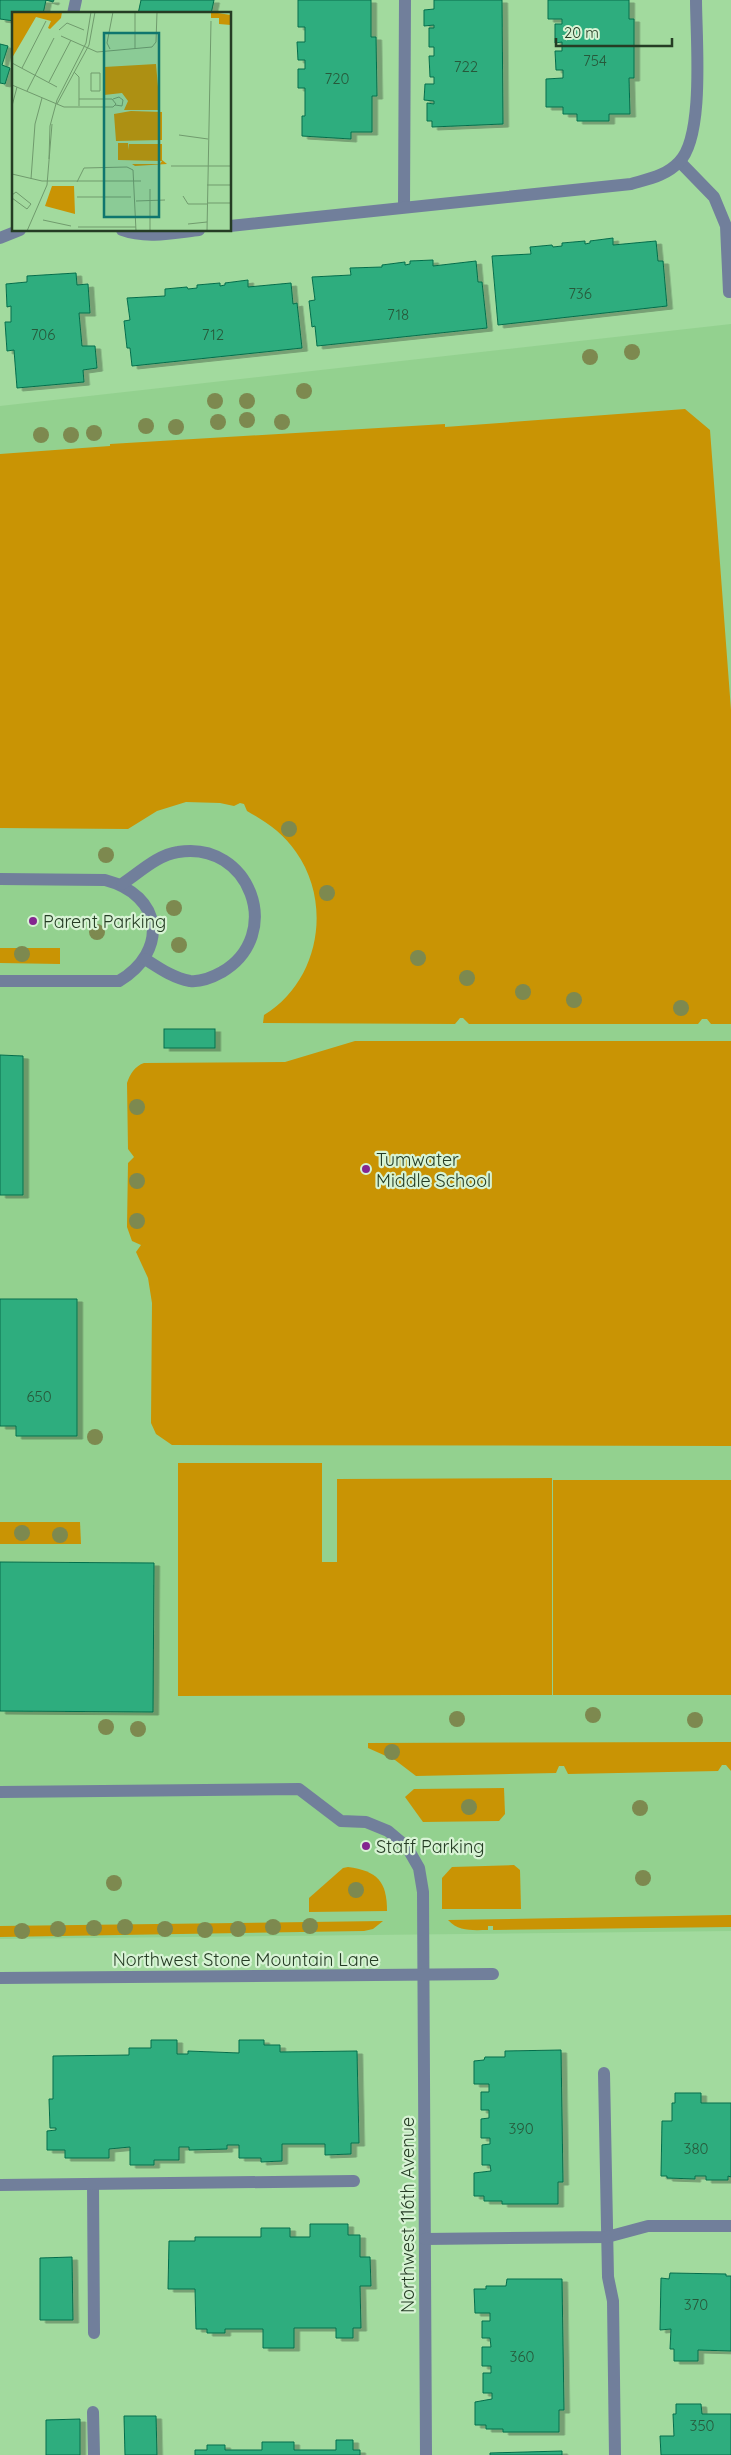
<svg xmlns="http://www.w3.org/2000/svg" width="731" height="2455" viewBox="0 0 731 2455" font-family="Quicksand,sans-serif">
	<defs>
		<filter id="shadow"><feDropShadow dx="5.5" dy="3" stdDeviation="0" flood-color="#0004"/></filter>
	</defs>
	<rect width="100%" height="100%" fill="#a2da9e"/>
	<path fill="#93d18f" d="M731 324V1931L0 1939V406Z"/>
	<g fill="#c99404">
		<path d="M685 409 710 430 731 710V1024H711L707 1019H702L698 1024H469L463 1018H460L455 1024 263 1023 264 1015C319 982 333 904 296 852 283 833 266 822 247 811L244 804 240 803 234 806 220 803 186 802 157 811 128 829 0 828V454L110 446V444L445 424V427Z"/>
		<path d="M0 948H60V964L0 963Z"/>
		<path d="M355 1041H731V1446L172 1445 156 1434 151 1423 152 1303 148 1278 136 1252 141 1245 132 1241 127 1227 128 1163 134 1157 128 1149 127 1083C130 1074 135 1066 144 1063L285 1062Z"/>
		<path d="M178 1463H322V1562H337V1479L552 1478V1695L178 1696Z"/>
		<rect x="553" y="1480" width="178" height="215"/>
		<path d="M0 1522H80L81 1544H0Z"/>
		<path d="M731 1742V1771L726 1765H722L718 1771 568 1774 564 1766H559L556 1773 416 1776 395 1760 368 1748V1743Z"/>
		<path d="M504 1788 505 1814 499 1821 423 1822 405 1797 414 1789Z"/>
		<path d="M514 1865 520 1870 521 1909H442V1878L452 1867Z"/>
		<path d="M348 1867C377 1871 387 1881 387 1911L309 1912V1898L343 1868Z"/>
		<path d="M731 1915V1927L493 1930V1926H488V1930C473 1930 459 1932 448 1920Z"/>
		<path d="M383 1921 373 1929 364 1931 0 1937V1926Z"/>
	</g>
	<g fill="#2ead7e" stroke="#066e4c" filter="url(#shadow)">
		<path d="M0 0H54L53 2 46 0 43 14H14V21L0 19Z"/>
		<path d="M141 0H214L211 14H138Z"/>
		<path d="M298 0H371V37H376L377 96H372V132H351V139L302 136V116H305V88H298V69H305V60H298L297 42H305V27H298Z"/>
		<path d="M434 0H502L503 124 432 127V121H427V103L434 104V101L424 100 425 84H434V77H430L429 56H434V47H429V28H434V25L424 26V10L434 9Z"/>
		<path d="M548 0H629V19H634V78H629L630 114H609V121H577V114H563V107H546V79L563 78V70H556L555 51H562V42L555 43V24H562V19H548Z"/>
		<path d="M0 44 8 46 2 65 10 68 5 84 0 83Z"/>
		<path d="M613 238V245L656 241 658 261H663L667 306 498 325 492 256 531 254 530 247 552 245 553 247 562 246V243L585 241V244L590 243V241Z"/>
		<path d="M433 260V266L476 261 478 282H482L487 328 317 346 315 326 312 327 309 301 315 300 312 277 351 275 350 268 382 267V265L405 262V265L410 264V261Z"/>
		<path d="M76 273 77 285 88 284 90 313H79L82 346H95L97 368 83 370 84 382 17 388 14 350 7 351 5 322H11V306L7 307 6 284 27 282V276Z"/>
		<path d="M248 280V287L291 283 293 304 297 303 302 348 132 366 130 348H127L124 321 130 320 127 298 165 296V289L187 287 188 289 197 288V285L220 283V286L225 285V283Z"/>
		<rect x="164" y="1029" width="51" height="19"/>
		<path d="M0 1055 23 1056V1195H0Z"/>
		<path d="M0 1299H77V1436H16V1426H0Z"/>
		<path d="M0 1562 154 1563 153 1712 0 1711Z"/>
		<path d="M151 2040H177V2054H188V2051L239 2053V2040H264V2045H280V2052L357 2051 359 2143H351V2154L325 2155V2144H282V2161L261 2162V2158H239V2145H227V2149L189 2150V2147H179V2160H154V2165H130V2147L109 2149V2158H65V2150H47V2131L56 2130V2128H50L49 2099H53V2056L129 2055V2048H151Z"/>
		<path d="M561 2050 563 2182H558V2204H502V2201H484V2196H474V2173L491 2171 490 2165H482V2145L490 2144V2138H481V2119L489 2118V2110H481V2092H489V2084H474V2061L484 2060 485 2057H505V2051Z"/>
		<path d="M675 2093H701V2103H731V2177L728 2176V2180H706V2176H695V2179L667 2178V2176H661L662 2121H672V2103H675Z"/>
		<path d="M310 2224H348V2235H360V2257H370L371 2286H360L361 2328H353V2338H336V2328H294V2348H263V2329H225V2333H207V2329H196L195 2289H168L169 2241H195V2237H261V2228H290V2237H310Z"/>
		<path d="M72 2257 73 2320H40V2258Z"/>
		<path d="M670 2273 726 2274V2276H731V2351L698 2350V2361H674V2349H670L671 2329 660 2330 661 2278 669 2279Z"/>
		<path d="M507 2279H562L564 2410H559V2432H503V2429H486V2425H475V2402L492 2399V2393H483V2373H491V2366H482V2347H491L490 2338H482V2321H490V2313H475L474 2289H486V2286H506Z"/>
		<path d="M676 2404H701L702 2414H731V2455H661L660 2436H674L673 2414H676Z"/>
		<path d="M124 2416H156L157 2455H125Z"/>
		<path d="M80 2419V2455H46V2420Z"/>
		<path d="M336 2440H353V2450H360V2455H195V2450H207V2445H225V2450H262V2442H294V2450H336Z"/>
		<path d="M562 2451V2455H490V2453Z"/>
	</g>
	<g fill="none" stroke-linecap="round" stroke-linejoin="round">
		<g stroke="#717f9b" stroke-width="12">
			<path d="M73 14 76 0"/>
			<path d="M680 162 714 197 726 226 729 292"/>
			<path d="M404 206 405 0"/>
			<path d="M230 226 631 184C648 179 666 176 679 162 705 137 696 37 696 0"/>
			<path d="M122 230C146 239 174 233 199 230"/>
			<path d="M0 238 20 230"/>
			<path d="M0 879 105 880C163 895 169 951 119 981H0"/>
			<path d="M122 884C139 873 157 855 178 852 250 840 285 935 222 972 213 977 200 982 190 981 173 978 159 968 145 959"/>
			<path d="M0 1792 299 1789 341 1821 366 1822 388 1831 407 1847 419 1868 423 1892 426 2455"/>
			<path d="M0 1978 493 1974"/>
			<path d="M604 2073 608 2277 613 2301 615 2455"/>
			<path d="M93 2184 94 2333"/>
			<path d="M0 2185 354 2181"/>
			<path d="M425 2239 607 2237 648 2226H731"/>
			<path d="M93 2412 94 2455"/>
		</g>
	</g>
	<g fill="#7d894f">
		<circle cx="632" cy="352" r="8"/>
		<circle cx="590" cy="357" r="8"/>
		<circle cx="304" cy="391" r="8"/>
		<circle cx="215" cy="401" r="8"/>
		<circle cx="247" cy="401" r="8"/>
		<circle cx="247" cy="420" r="8"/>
		<circle cx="218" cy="422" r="8"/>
		<circle cx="282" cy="422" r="8"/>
		<circle cx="146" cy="426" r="8"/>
		<circle cx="176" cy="427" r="8"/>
		<circle cx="94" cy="433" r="8"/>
		<circle cx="41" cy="435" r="8"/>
		<circle cx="71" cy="435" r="8"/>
		<circle cx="289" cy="829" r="8"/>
		<circle cx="106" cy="855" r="8"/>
		<circle cx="327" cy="893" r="8"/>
		<circle cx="174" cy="908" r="8"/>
		<circle cx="97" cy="932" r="8"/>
		<circle cx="179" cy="945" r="8"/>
		<circle cx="22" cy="954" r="8"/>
		<circle cx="418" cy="958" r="8"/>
		<circle cx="467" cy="978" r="8"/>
		<circle cx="523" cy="992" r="8"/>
		<circle cx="574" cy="1000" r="8"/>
		<circle cx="681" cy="1008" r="8"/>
		<circle cx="137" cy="1107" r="8"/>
		<circle cx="137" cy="1181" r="8"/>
		<circle cx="137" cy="1221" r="8"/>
		<circle cx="95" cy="1437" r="8"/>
		<circle cx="22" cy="1533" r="8"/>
		<circle cx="60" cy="1535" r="8"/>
		<circle cx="593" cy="1715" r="8"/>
		<circle cx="457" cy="1719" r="8"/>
		<circle cx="695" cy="1720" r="8"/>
		<circle cx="106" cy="1727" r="8"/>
		<circle cx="138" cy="1729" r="8"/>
		<circle cx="392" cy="1752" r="8"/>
		<circle cx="469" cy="1807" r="8"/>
		<circle cx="640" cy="1808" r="8"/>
		<circle cx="643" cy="1878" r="8"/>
		<circle cx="114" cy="1883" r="8"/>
		<circle cx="356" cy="1890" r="8"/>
		<circle cx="310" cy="1926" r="8"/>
		<circle cx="125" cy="1927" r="8"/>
		<circle cx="273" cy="1927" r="8"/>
		<circle cx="94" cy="1928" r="8"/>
		<circle cx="58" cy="1929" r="8"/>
		<circle cx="165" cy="1929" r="8"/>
		<circle cx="238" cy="1929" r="8"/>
		<circle cx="205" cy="1930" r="8"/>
		<circle cx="22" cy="1931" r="8"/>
	</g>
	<g fill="#842690" stroke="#d7f3d4" stroke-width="2">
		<circle cx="33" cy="921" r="5"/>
		<circle cx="366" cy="1169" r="5"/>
		<circle cx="366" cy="1846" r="5"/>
	</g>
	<g text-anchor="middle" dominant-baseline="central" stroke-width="4.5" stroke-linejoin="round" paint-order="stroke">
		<g font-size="15" fill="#27583a">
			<text x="595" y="60">754</text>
			<text x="466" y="66">722</text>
			<text x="337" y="78">720</text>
			<text x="580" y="293">736</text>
			<text x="398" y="314">718</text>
			<text x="43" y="334">706</text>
			<text x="213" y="334">712</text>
			<text x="39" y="1396">650</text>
			<text x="521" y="2128">390</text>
			<text x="696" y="2148">380</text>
			<text x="696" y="2304">370</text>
			<text x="522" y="2356">360</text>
			<text x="702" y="2425">350</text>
		</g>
		<g font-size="18" fill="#253c24" stroke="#d7f3d4" text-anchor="start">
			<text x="43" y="921">Parent Parking</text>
			<text x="376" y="1159">Tumwater<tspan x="376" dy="21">Middle School</tspan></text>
			<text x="376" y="1846">Staff Parking</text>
		</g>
		<g font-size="18" fill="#253c24" stroke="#d7f3d4">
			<text x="246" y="1959">Northwest Stone Mountain Lane</text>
			<text transform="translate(407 2215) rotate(-90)">Northwest 116th Avenue</text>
		</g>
	</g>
	<g transform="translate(12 12)">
		<rect width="219" height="219" fill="#a2da9e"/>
		<path d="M0 0H50L49 6 38 17 36 16 39 9 24 5 0 46ZM199 0 219 3V13L207 12V6H199ZM144 52 148 98H112L116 89 110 81 92 83V55ZM119 99 150 100V128L104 129 102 102ZM106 131H116L117 138V132H150V148L155 152 123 154 120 152H148L150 149 106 148ZM40 174H62L63 202 33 194Z" fill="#c99404"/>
		<path fill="none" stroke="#709b6d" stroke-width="1" d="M47 18 55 11 72 18M49 24 85 40 140 35 144 30 145 0M98 37 95 31 101 0M123 37V0M0 51 45 75M10 56 34 9M62 60 67 65V94M79 61H88V79H79ZM37 70 59 28M0 73 52 95H101L104 92 100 87H67M15 79 42 26M101 87 107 85 111 88 110 94 103 93M45 92 77 33 83 0M0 94 5 75M167 123 196 127M37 147 38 114 45 88 74 31 79 0M159 154H195M195 154H219M0 162 30 169H129M19 167 23 112 30 86M65 170 72 156 115 155 121 158 124 219M195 173H219M138 177V219M0 183 4 180 19 192 15 197 0 186M171 184 176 192H195M65 185H119M124 189 153 188M195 191H219M31 208 59 214M176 212 195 210M66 215H124M15 219 35 173 40 112M195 219 199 9"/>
		<path fill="#0f766e" fill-opacity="0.15" stroke="#0f766e" stroke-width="2.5" d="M92 21H147V205H92Z"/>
		<rect width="219" height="219" fill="none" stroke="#253c24" stroke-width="2.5"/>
	</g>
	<path d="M556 38v8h116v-8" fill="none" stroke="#253c24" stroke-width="2.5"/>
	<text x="564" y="38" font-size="15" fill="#253c24" stroke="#d7f3d4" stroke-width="4" paint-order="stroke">20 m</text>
</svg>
